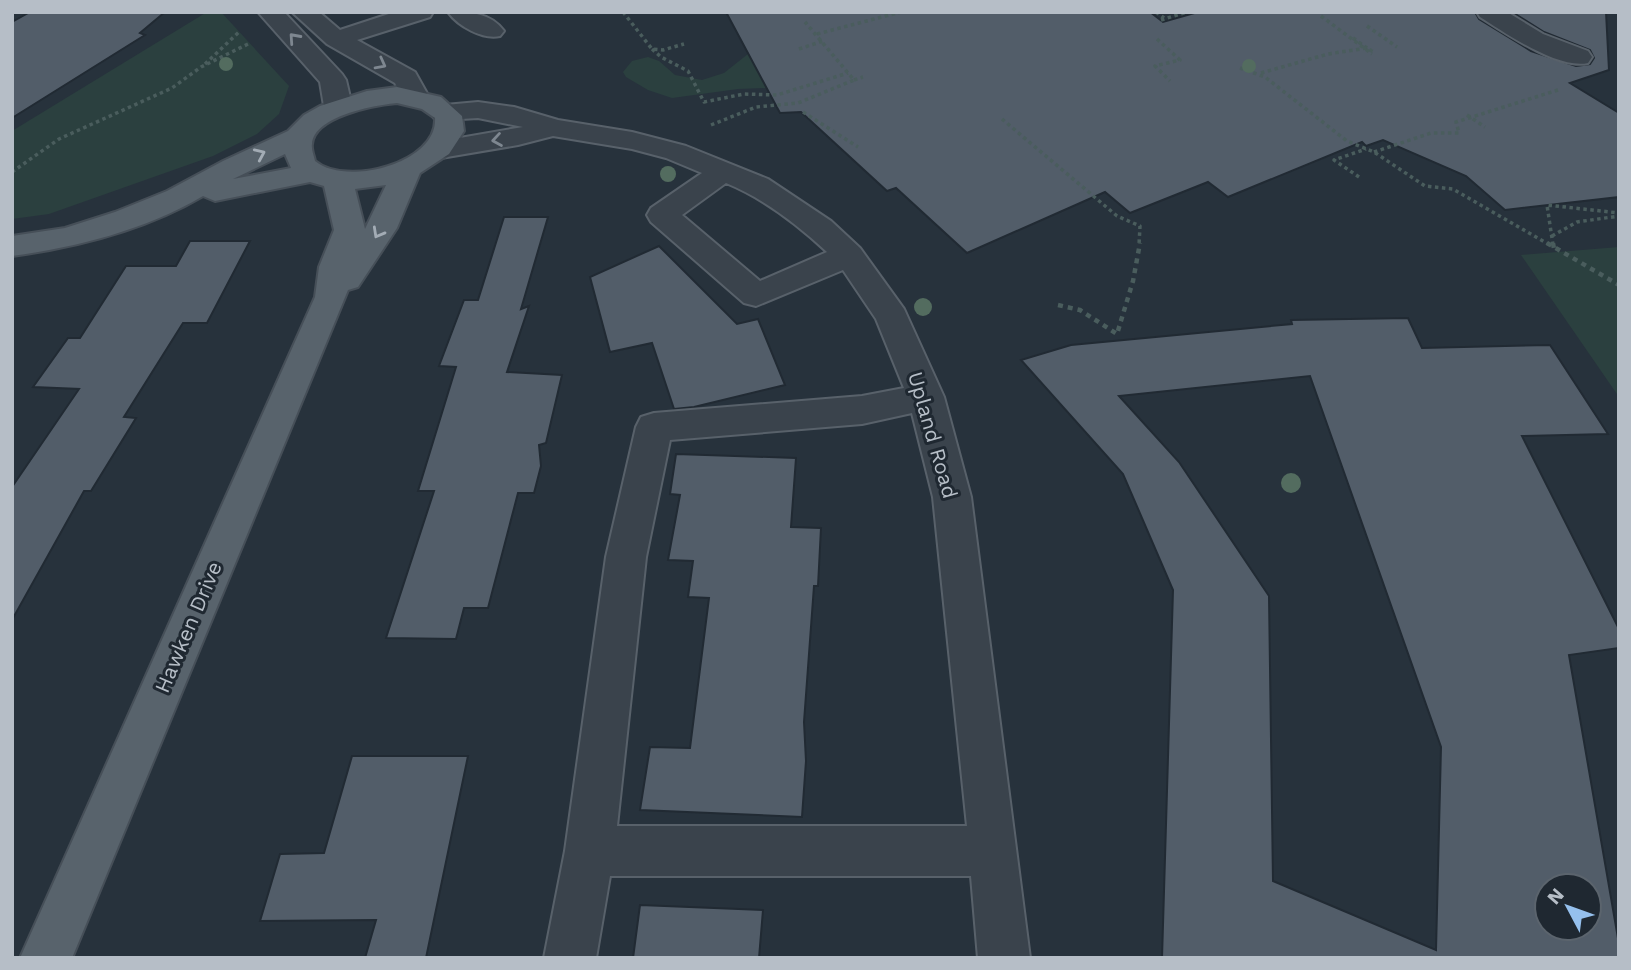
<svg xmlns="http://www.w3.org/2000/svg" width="1631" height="970" viewBox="0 0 1631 970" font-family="'Work Sans',sans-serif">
	<rect width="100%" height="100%" fill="#27323c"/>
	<g fill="#2b403f">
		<path d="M207 12H221L289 86 279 114 257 134 213 156 49 214 12 219V131Z"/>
		<path d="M794 45 795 87 738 89 672 98 648 90 626 77 623 72 632 61 648 57 659 61 675 75 702 80 724 73 748 54Z"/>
		<path d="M1619 247V397L1521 255Z"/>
	</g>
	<g fill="#525d69" stroke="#212a33" stroke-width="2" fill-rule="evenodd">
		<path d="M30 12H165L140 33 145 35 12 118V22Z"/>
		<path d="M726 12H1150L1163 22 1198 12H1475L1479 19 1531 51 1576 66 1590 64 1594 58 1590 50 1544 32 1512 12H1606L1609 70 1570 83 1619 113V197L1505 210 1466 176 1383 140 1366 146 1362 142 1228 197 1208 182 1130 213 1105 192 967 253 896 188 887 191 801 112 780 113Z"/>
		<path d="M504 217H548L521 309 529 306 507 372 562 375 546 443 539 445 541 466 534 493H518L488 608H464L456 639 386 638 434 491H418L456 367 439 366 464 300H478Z"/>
		<path d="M190 241H250L207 323H183L124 417 136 418 91 491H84L12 620V487L79 389 33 387 68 338H80L126 266H176Z"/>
		<path d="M659 246 737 324 758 319 785 385 694 407 674 409 652 343 610 352 590 277Z"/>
		<path d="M1408 318 1422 348 1550 345 1608 434 1522 436 1619 629V648L1569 655 1619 944V958H1162L1173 590 1123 474 1021 360 1071 345 1292 324 1291 320ZM1310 376 1441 747 1436 950 1273 881 1269 596 1179 462 1119 396ZM1547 886H1589V928H1547Z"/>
		<path d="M676 454 796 458 791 527 821 528 818 586H814L804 722 806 761 802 817 640 810 650 747 690 748 709 598 688 597 693 561 668 560 680 495 670 494Z"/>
		<path d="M352 756H468L426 958H365L376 920 260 921 280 854 324 853Z"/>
		<path d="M640 905 763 910 759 958H633Z"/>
	</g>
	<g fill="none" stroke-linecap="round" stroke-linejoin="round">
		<g stroke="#58616a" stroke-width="4">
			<g id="minor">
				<path d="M258 12H284L342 74 346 80 352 106 348 112 338 114 328 112 324 106 320 82Z"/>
				<path d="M292 12H319L340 30 395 12H433L430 17 357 40 415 72 429 97 425 103 415 105 405 103 395 83 327 44Z"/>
				<path d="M448 12C469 12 490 12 504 31L500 36C483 40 458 26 448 12Z"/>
				<path d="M1477 12H1507L1543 34 1588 51 1592 57 1588 63C1559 70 1505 33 1480 17Z"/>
				<path d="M478 102 514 107 558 120 632 132 686 146 768 179 831 221 860 248 904 309 944 397 971 497 1030 958H978L971 876H610L596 958H544L565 851 606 557 636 427 641 417 654 413 862 396 904 388 876 319 843 270 756 306 744 303 651 222 647 215 651 208 702 173 666 158 632 149 553 136 518 145 441 158 431 155 427 149 431 143 523 127 478 118 444 120 434 118 430 112 434 106ZM726 183C763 198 798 225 827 252L760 281 682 215ZM912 413 933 497 967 826H617L646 557 670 440 862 424Z"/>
			</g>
		</g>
		<g stroke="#464f58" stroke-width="4">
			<path id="major" d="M397 87 441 97 462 116 464 131 449 154 420 173 397 228 358 287 348 290 72 958H20L315 297 319 267 334 230 324 186 310 182 215 201 203 196C145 230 78 247 12 256V236L65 228 115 212 167 191 223 161 288 131 304 115 320 106 367 91ZM397 103 422 109 435 118C438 163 346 187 315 161 314 156 311 149 312 144 314 116 375 105 397 103ZM285 154 291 168 233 179ZM386 185 365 229 355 189Z"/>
		</g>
		<g stroke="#4a5d5d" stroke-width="3.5" stroke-dasharray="3.5 3.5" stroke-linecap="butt">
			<path d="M623 12 652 49 663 50 684 44"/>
			<path d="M1156 12 1164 18"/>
			<path d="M1161 20 1187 12"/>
			<path d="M1367 26 1397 47"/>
			<path d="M817 34 901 12"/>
			<path d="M1353 38 1367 48"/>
			<path d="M1157 39 1180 60 1155 66 1170 81"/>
			<path d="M652 49 661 57 688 71 704 102 744 94 777 95 848 73"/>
			<path d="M799 49 823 41"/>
			<path d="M205 64 239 32"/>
			<path d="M1240 68 1265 77 1347 141 1374 152 1425 186 1453 189 1550 245"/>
			<path d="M1261 73 1328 54 1367 48 1375 53"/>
			<path d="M854 80 863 77"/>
			<path d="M803 112 858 147"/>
			<path d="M1002 119 1117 216 1140 226 1139 245"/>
			<path d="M711 125 756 107 798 103 854 80 805 22"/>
			<path d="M1374 152 1431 133H1459L1456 122 1558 90"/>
			<path d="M12 172 59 139 172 88 201 67 248 44"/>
			<path d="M1359 177 1334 160 1366 149"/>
			<path d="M1552 236 1577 222 1619 216"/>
			<path d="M1553 245 1547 205 1619 213"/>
		</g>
		<g stroke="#4a5d5d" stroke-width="4.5" stroke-dasharray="5 5" stroke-linecap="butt">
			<path d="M1547 243 1619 285"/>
			<path d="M1553 243 1554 249"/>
			<path d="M1058 305 1080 310 1117 334 1133 281 1140 243"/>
		</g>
		<use href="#minor" fill="#3a434c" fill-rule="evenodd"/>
		<use href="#major" fill="#58636c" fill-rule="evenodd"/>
		<g stroke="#4a5d5d" stroke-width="3.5" stroke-dasharray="3.5 3.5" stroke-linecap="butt">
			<path d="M1321 16 1372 54"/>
			<path d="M1467 115 1485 127"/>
		</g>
	</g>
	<g fill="#536c5f">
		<circle cx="226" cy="64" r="7"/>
		<circle cx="1249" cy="66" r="7"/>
		<circle cx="668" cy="174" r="8"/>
		<circle cx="923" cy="307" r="9"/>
		<circle cx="1291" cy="483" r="10"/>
	</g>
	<defs><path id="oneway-chevron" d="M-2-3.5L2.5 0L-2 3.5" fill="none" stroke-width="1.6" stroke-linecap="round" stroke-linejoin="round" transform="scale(1.75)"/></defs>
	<g stroke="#7e8790">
		<use href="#oneway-chevron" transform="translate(294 38) rotate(-132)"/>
		<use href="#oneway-chevron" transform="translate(381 64) rotate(28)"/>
		<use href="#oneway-chevron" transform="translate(497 140) rotate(171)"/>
	</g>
	<g stroke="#a3acb5">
		<use href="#oneway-chevron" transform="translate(260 154) rotate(-24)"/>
		<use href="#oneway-chevron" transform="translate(378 233) rotate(119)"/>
	</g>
	<g text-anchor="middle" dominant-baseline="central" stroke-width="6" stroke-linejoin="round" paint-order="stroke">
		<g font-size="21" fill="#b6bec7" stroke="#1f2831">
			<text transform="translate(933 435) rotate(74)">Upland Road</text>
			<text transform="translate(188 627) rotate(-67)">Hawken Drive</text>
		</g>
	</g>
	<rect width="1631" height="970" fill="none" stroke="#b6bec7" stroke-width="28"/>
	<g transform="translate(1568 907) rotate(311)"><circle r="33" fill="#1f2831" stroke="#5b646d" stroke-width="2"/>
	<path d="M0-5L12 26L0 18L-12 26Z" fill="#95c0ed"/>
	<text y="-10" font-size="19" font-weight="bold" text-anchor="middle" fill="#b6bec7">N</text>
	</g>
</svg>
